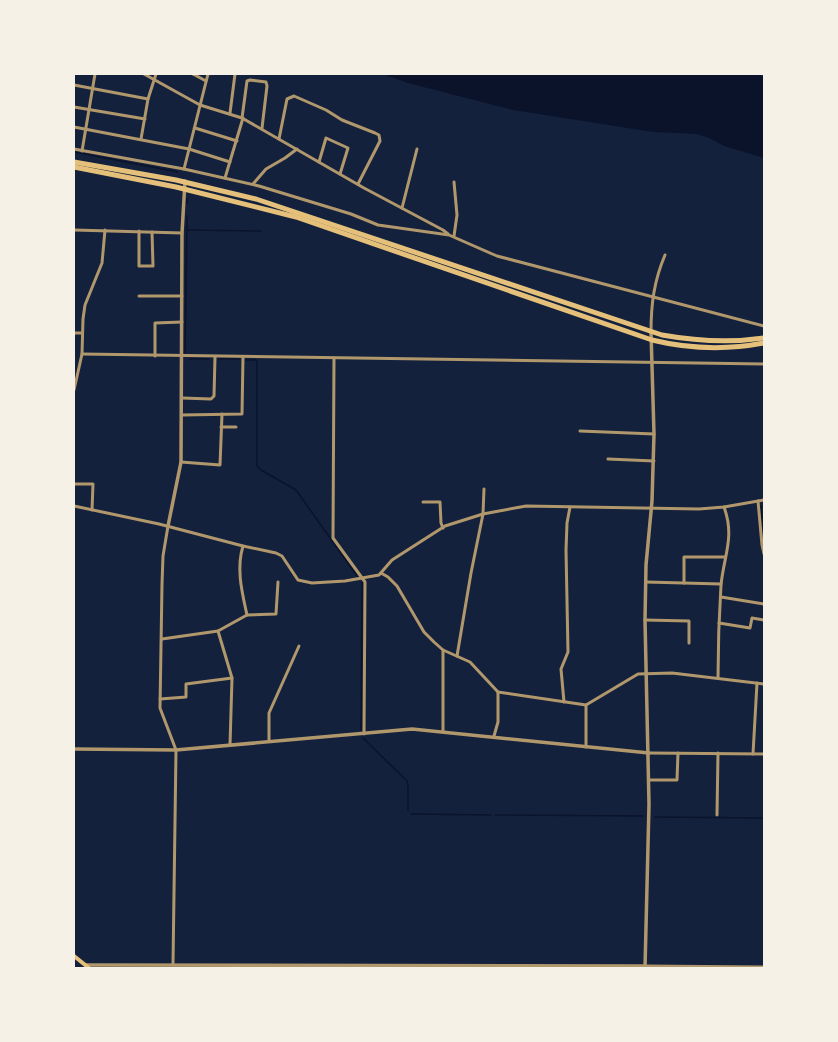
<svg xmlns="http://www.w3.org/2000/svg" width="838" height="1042" viewBox="0 0 838 1042" font-family="'Exo 2',sans-serif">
	<rect width="100%" height="100%" fill="#14213d"/>
	<path fill="#0b132b" d="M382 74H758L764 78V158L724 146 709 138 696 134 653 132 513 110 408 83Z"/>
	<g fill="none" stroke-linecap="round" stroke-linejoin="round">
		<g stroke="#0b132b" stroke-width="1.5">
			<path d="M74 152 178 172"/>
			<path d="M187 199V203"/>
			<path d="M188 230 261 231"/>
			<path d="M185 353 187 216"/>
			<path d="M190 359H209"/>
			<path d="M219 359H239"/>
			<path d="M246 360H256L257 362V466L261 470 296 490 357 576"/>
			<path d="M761 506 764 538"/>
			<path d="M361 730 362 582"/>
			<path d="M363 738 407 781 408 785V810"/>
			<path d="M411 814 491 815"/>
			<path d="M495 815 643 816"/>
			<path d="M655 817 764 818"/>
		</g>
		<g stroke="#b1986c" stroke-width="3">
			<path d="M144 74 200 105 242 118 364 188 443 230 448 234"/>
			<path d="M193 74 206 81"/>
			<path d="M74 85 148 99"/>
			<path d="M74 107 145 119"/>
			<path d="M230 113 235 74"/>
			<path d="M242 118 247 81 250 80 266 82 267 86 262 128"/>
			<path d="M74 127 189 149 230 162"/>
			<path d="M195 128 237 141"/>
			<path d="M141 139 148 99 156 74"/>
			<path d="M279 139 287 99 294 96 326 110 342 120 375 133 379 135 380 141 358 184"/>
			<path d="M74 149 184 169 259 186 351 214 378 225 449 235 497 256 764 326"/>
			<path d="M82 151 95 74"/>
			<path d="M319 162 326 138 348 148 340 174"/>
			<path d="M184 169 208 74"/>
			<path d="M225 178 243 118"/>
			<path d="M253 184 266 169 285 158 297 149"/>
			<path d="M402 208 417 149"/>
			<path d="M74 230 182 233"/>
			<path d="M139 231V266H153L152 232"/>
			<path d="M454 236 457 215 454 182"/>
			<path d="M139 296H182"/>
			<path d="M651 332C651 304 654 281 665 255"/>
			<path d="M74 333H82"/>
			<path d="M82 354 764 364"/>
			<path d="M155 356V323L182 322"/>
			<path d="M334 358 333 538 365 582 364 734"/>
			<path d="M74 390 82 354 83 319 85 305 102 263 105 230"/>
			<path d="M182 398 211 399 214 396 215 357"/>
			<path d="M182 415 242 414 243 357"/>
			<path d="M221 427H236"/>
			<path d="M580 431 654 434"/>
			<path d="M608 459 654 461"/>
			<path d="M181 462 220 465 222 414"/>
			<path d="M74 484H93L92 510"/>
			<path d="M758 501 762 545 764 554"/>
			<path d="M423 502H440L441 523 443 528"/>
			<path d="M74 506 159 524 243 546 276 553 282 556 298 580 312 583 345 581 379 575 392 560 445 526 483 514 526 506 699 509 724 507 764 500"/>
			<path d="M168 526 163 556 162 584 160 708 176 750 173 965"/>
			<path d="M243 546C236 569 242 592 247 615"/>
			<path d="M381 573 388 577 397 586 424 632 434 642 443 650 470 662 498 692 586 705 638 674 672 673 764 684"/>
			<path d="M646 582 721 584"/>
			<path d="M684 583V557H725"/>
			<path d="M721 597 764 604"/>
			<path d="M645 620 689 621V643"/>
			<path d="M719 623 750 628 752 618 764 620"/>
			<path d="M218 631 232 678 230 745"/>
			<path d="M162 639 218 631 247 615 276 614 278 582"/>
			<path d="M443 650V731"/>
			<path d="M457 656 471 573 483 514 484 489"/>
			<path d="M718 678C718 647 719 616 721 585 724 555 735 537 724 507"/>
			<path d="M160 699 186 697V684L232 678"/>
			<path d="M564 702 561 669 568 652 566 550 567 523 570 507"/>
			<path d="M494 736 498 722V692"/>
			<path d="M269 741V713L299 646"/>
			<path d="M586 747V705"/>
			<path d="M649 753 764 754"/>
			<path d="M753 754 757 683"/>
			<path d="M649 780H677L678 753"/>
			<path d="M717 815 718 753"/>
			<path d="M645 966 764 967"/>
		</g>
		<g stroke="#b1986c" stroke-width="3.5">
			<path d="M168 526 181 462 182 233 185 181"/>
			<path d="M74 749 176 750 412 729 649 753"/>
			<path d="M85 965 645 966"/>
			<path d="M645 968 649 804 645 620 646 565 652 501 654 434 651 332"/>
		</g>
		<path stroke="#e5c07b" stroke-width="4" d="M74 956 89 968"/>
		<g stroke="#e5c07b" stroke-width="5">
			<path d="M74 162 176 180 256 199 662 335C696 341 730 343 764 338"/>
			<path d="M74 167 176 187 296 217 652 340C689 349 727 350 764 343"/>
		</g>
	</g>
	<rect width="838" height="1042" fill="none" stroke="#f6f1e7" stroke-width="150"/>
</svg>
